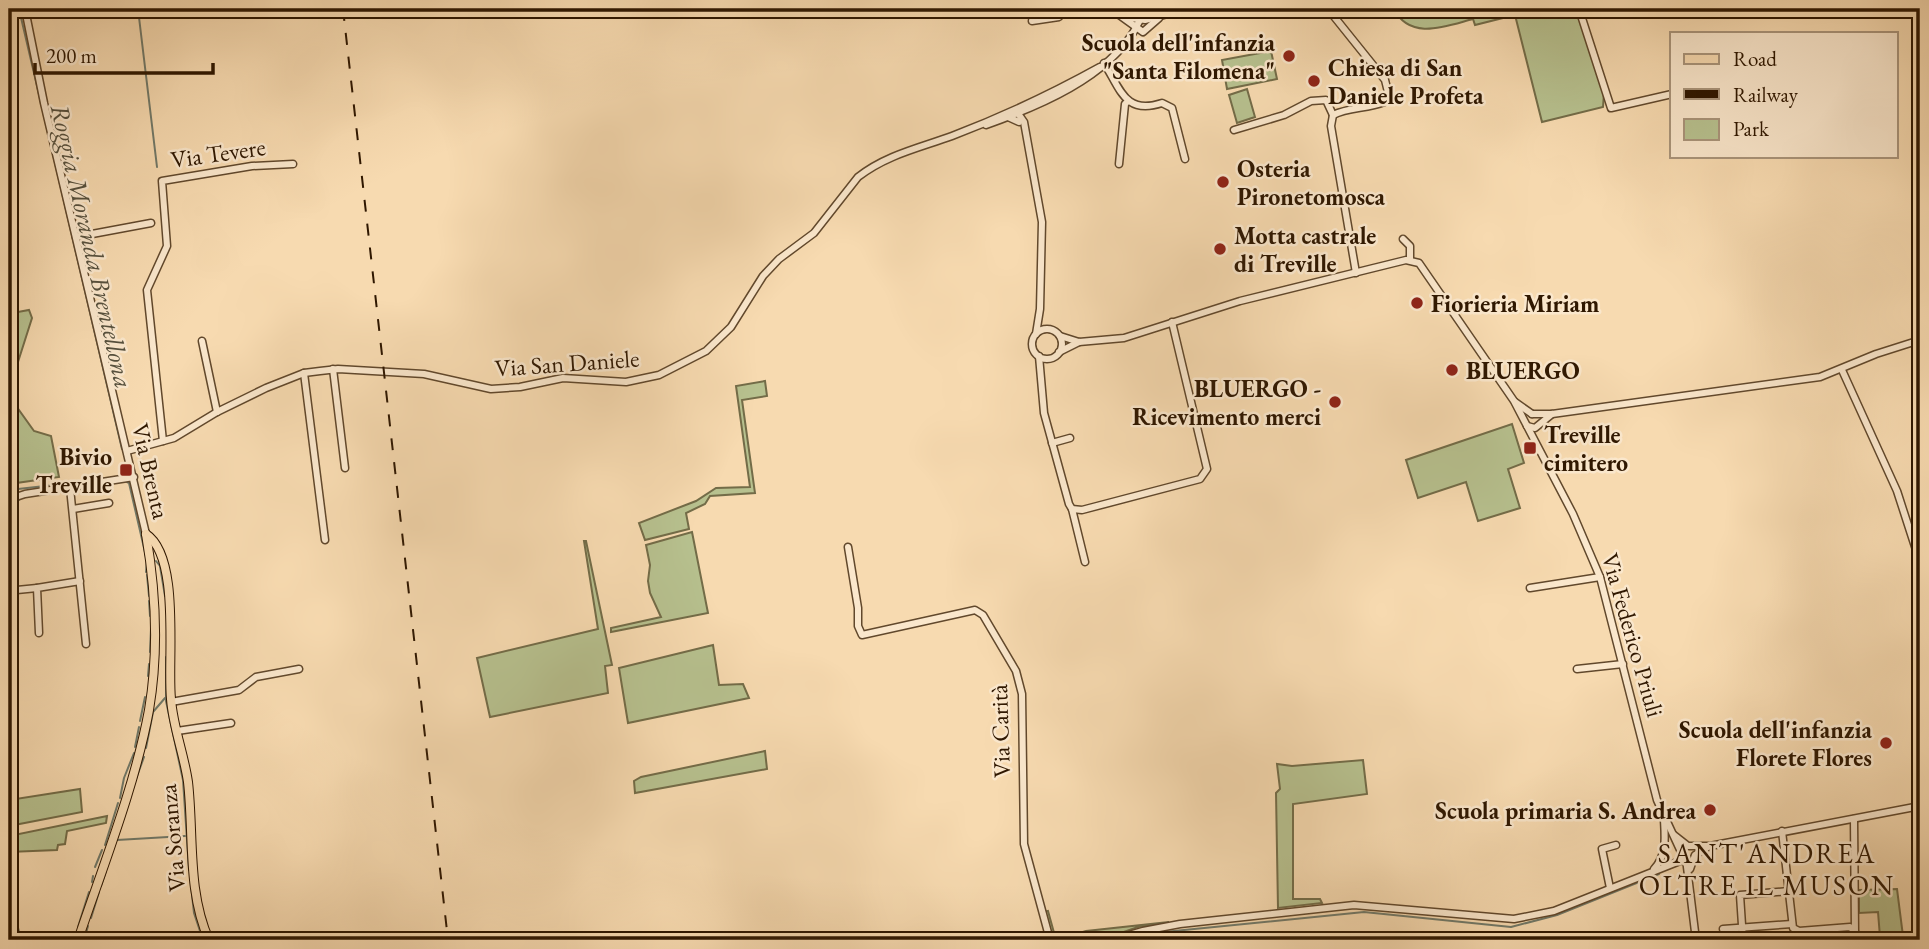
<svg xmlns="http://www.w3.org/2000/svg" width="1929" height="949" viewBox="0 0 1929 949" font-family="'EB Garamond',serif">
	<rect width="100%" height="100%" fill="#f7dab0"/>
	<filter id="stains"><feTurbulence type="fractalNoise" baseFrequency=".00286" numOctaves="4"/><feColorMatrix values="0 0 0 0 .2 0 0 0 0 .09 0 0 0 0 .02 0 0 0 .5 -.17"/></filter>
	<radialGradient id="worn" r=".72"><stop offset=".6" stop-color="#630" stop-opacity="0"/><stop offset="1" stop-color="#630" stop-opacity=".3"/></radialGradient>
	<g fill="#b7c18f" stroke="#736c48" stroke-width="2">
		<path d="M1394 9H1576L1604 93 1603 107 1542 122 1515 15 1475 25 1473 19C1446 26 1410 41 1394 9Z"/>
		<path d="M1271 51 1277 79 1227 89 1222 60Z"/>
		<path d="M1247 89 1255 117 1237 123 1229 95Z"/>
		<path d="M9 308 18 312 29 310 32 318 18 362 9 364Z"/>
		<path d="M15 365 18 388 14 403 34 431 51 436 59 477 9 484V366Z"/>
		<path d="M765 381 767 396 742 400 755 493 710 496 705 504 686 513 689 529 645 540 639 523 696 501 716 488 750 487 736 386Z"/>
		<path d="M1512 424 1524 463 1508 469 1520 508 1478 521 1466 482 1418 498 1406 460Z"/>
		<path d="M692 532 708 613 611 632V628L661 617 650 593 648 581 650 565 646 545Z"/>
		<path d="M584 541H586L612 665 605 666 608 693 490 717 477 658 598 629Z"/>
		<path d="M713 645 719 685 743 684 749 698 628 723 619 668Z"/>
		<path d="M765 751 767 769 635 793 634 781 641 777Z"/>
		<path d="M1363 760 1367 794 1293 804V899H1320L1322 903 1278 908 1276 793 1280 789 1277 764 1292 766Z"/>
		<path d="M80 789 82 812 9 826V800Z"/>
		<path d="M107 816 106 823 67 831 65 844 58 845 57 850 9 852V836Z"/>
		<path d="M1897 889 1903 936 1880 937 1878 912 1859 913V890Z"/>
		<path d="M1048 911 1056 940 1086 931 1169 922 1138 927 1101 940H1052L1043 912Z"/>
	</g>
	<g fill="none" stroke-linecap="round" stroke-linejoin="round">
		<g stroke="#717969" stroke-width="2">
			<path d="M19 9 122 449"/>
			<path d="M138 9 157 167"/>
			<path d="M127 482 129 483 147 561 146 572"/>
			<path d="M9 490 81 482"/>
			<path d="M75 490 101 486"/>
			<path d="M9 514 11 506 20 499"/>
			<path d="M156 561 160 566 165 596"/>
			<path d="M147 575 149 596"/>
			<path d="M149 601 150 616"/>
			<path d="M150 652 151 628"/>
			<path d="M166 657V701L183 780 189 870"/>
			<path d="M148 676 149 664"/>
			<path d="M140 721 145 697"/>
			<path d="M135 747 139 727"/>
			<path d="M146 748 153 712 165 698"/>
			<path d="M136 779 144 757"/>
			<path d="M120 798 124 778 134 753"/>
			<path d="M117 840 185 836"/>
			<path d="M105 845 118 803"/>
			<path d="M95 867 102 850"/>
			<path d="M92 882 93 876"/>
			<path d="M101 886 106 871"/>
			<path d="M191 886 194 913 203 940"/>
			<path d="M9 893V894"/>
			<path d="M11 899 21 940"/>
			<path d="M91 918 99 892"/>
			<path d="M78 927 89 892"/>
			<path d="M84 940 88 926"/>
			<path d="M1123 940 1154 933 1364 912 1511 927 1557 915 1659 874"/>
		</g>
		<g stroke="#61482c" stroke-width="9">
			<g id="minor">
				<path d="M25 9 44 103 146 534"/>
				<path d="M1111 9 1136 27"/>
				<path d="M1328 9 1385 80 1388 92 1384 102C1367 109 1349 107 1333 115"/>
				<path d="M1579 9 1611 108 1672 94"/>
				<path d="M1124 17 1145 20 1187 9"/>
				<path d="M1140 20 1136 27 1143 32 1159 18"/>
				<path d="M1032 21 1059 17 1061 9"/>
				<path d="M1104 63C1121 90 1125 115 1162 103L1172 108 1185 159"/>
				<path d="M1017 112 1024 122 1042 222 1040 309 1036 334"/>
				<path d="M1333 115 1331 126 1356 273"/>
				<path d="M1008 117 1019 122"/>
				<path d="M986 125C1039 106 1107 78 1136 28"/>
				<path d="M1234 130 1284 115 1311 101 1326 100 1333 115"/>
				<path d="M1119 164 1125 104 1128 101"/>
				<path d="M76 237 151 223"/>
				<path d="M1403 239 1410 246V260"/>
				<circle cx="1047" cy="344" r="15"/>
				<path d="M1060 336 1079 342 1124 338 1240 301 1406 260 1419 263 1514 401 1573 514 1600 577 1657 800 1682 854"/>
				<path d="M202 341 217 412"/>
				<path d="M1059 352 1079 342"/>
				<path d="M1039 356 1044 413 1069 504 1072 509 1082 510 1200 479 1207 469 1172 322"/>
				<path d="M333 369 345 468"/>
				<path d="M1842 370 1897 491 1920 562"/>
				<path d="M304 373 325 540"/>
				<path d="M1515 402 1532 414"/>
				<path d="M1532 414H1552L1820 377 1876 354 1920 340"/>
				<path d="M1527 426 1535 428 1552 414"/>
				<path d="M163 441 147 290 167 246 162 181 252 166 293 164"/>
				<path d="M1052 443 1070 438"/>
				<path d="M127 451 174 438 217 412 266 388 304 373 320 371 338 369 424 374 491 389 520 387 563 378 626 382 659 375 706 351 731 327 763 276 779 259 814 233 858 177C886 155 919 148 952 136 1002 117 1053 93 1100 67"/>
				<path d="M70 488 86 644"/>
				<path d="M9 503 16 497 25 494 134 477"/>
				<path d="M73 509 109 503"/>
				<path d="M1072 509 1085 562"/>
				<path d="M848 547 858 608V626L862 635 975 610 983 615 1016 671 1022 694 1024 844 1050 940"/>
				<path d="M1530 588 1600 577"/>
				<path d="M17 590 37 588"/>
				<path d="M39 633 37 588 80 581"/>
				<path d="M1577 669 1623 664"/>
				<path d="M171 702 239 690 256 677 299 669"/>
				<path d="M177 731 231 723"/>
				<path d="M1854 819 1855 932 1858 940"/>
				<path d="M1782 831 1793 928 1799 931 1850 927 1855 932"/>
				<path d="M1674 835 1688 846H1710L1920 806"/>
				<path d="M1686 859 1696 940"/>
				<path d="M1654 869C1667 855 1665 838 1664 820"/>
				<path d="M1690 869 1695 855 1708 847"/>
				<path d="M1610 888 1602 849 1616 845"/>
				<path d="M1723 929 1792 924"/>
				<path d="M1112 940 1143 931 1180 924 1354 905 1514 919 1554 911 1685 859"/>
				<path d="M1743 940 1740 895 1789 891"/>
			</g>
		</g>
		<g stroke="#2f1700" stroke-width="10">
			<g id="major">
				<path d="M146 534C181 557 167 660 171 699 173 727 184 754 188 782 194 835 187 891 209 940"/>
				<path d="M9 926 12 940"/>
				<path d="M78 940C103 866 135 786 149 710 159 651 156 592 146 534"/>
			</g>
		</g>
		<use href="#minor" stroke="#fae7cc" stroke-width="6"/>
		<use href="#major" stroke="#f7dab0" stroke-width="8"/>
		<path stroke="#2f1700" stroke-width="2" stroke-dasharray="12 12" stroke-linecap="butt" d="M343 9 448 940"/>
	</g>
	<g fill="#8f2418" stroke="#fae7cc" stroke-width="2.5">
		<circle cx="1289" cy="56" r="7"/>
		<circle cx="1314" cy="81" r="7"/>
		<circle cx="1223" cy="182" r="7"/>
		<circle cx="1220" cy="249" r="7"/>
		<circle cx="1417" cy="303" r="7"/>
		<circle cx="1452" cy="370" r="7"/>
		<circle cx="1335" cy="402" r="7"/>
		<rect x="1523" y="441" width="14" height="14" rx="3.5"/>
		<rect x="119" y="463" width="14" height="14" rx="3.5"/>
		<circle cx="1886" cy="743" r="7"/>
		<circle cx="1710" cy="810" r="7"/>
	</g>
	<g text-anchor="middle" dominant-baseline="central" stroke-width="5" stroke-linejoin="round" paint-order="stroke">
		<g font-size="24" font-weight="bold" fill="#2f1700" stroke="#fae7cc" text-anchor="start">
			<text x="1275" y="42" text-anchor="end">Scuola dell'infanzia<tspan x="1275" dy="28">"Santa Filomena"</tspan></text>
			<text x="1328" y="67">Chiesa di San<tspan x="1328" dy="28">Daniele Profeta</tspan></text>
			<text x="1237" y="168">Osteria<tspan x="1237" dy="28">Pironetomosca</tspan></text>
			<text x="1234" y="235">Motta castrale<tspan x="1234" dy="28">di Treville</tspan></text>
			<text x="1431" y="303">Fiorieria Miriam</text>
			<text x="1466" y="370">BLUERGO</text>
			<text x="1321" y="388" text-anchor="end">BLUERGO -<tspan x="1321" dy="28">Ricevimento merci</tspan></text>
			<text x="1544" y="434">Treville<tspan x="1544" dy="28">cimitero</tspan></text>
			<text x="112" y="456" text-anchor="end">Bivio<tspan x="112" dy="28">Treville</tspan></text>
			<text x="1872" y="729" text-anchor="end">Scuola dell'infanzia<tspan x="1872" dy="28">Florete Flores</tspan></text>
			<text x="1696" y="810" text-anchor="end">Scuola primaria S. Andrea</text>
		</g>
		<g font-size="24" fill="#2f1700" stroke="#fae7cc">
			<text transform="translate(218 153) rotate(-8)">Via Tevere</text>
			<text transform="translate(567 363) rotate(-4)">Via San Daniele</text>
			<text transform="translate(151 471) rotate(77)">Via Brenta</text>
			<text transform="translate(1633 635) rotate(74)">Via Federico Priuli</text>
			<text transform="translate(1000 731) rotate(-92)">Via Carità</text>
			<text transform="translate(172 838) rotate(-95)">Via Soranza</text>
		</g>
		<g font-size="26" font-style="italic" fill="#56503d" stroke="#fae7cc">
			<text transform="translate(92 246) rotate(77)">Roggia Moranda Brentellona</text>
		</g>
		<g font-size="28" letter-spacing="2" fill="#2f1700" stroke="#fae7cc">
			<text x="1767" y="853">SANT'ANDREA<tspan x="1767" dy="32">OLTRE IL MUSON</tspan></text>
		</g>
	</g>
	<rect width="1929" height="949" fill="none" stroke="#f7dab0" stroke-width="35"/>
	<rect x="10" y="10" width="1908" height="928" fill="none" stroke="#2f1700" stroke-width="3.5"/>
	<rect x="18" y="18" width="1894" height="914" fill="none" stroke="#2f1700" stroke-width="2"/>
	<rect x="1670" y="32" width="228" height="126" fill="#fae7cc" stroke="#a9947a" stroke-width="2"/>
	<rect x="1684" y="54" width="35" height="10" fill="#f7dab0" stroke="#a9947a" stroke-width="2"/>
	<text x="1733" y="66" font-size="21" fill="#2f1700">Road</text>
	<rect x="1684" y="89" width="35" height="10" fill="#2f1700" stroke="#a9947a" stroke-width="2"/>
	<text x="1733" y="102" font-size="21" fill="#2f1700">Railway</text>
	<rect x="1684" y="119" width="35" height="21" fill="#b7c18f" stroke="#a9947a" stroke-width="2"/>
	<text x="1733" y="136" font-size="21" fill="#2f1700">Park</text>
	<path d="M35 63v10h178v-10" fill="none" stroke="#2f1700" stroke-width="3.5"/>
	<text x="46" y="63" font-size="21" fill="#2f1700" stroke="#fae7cc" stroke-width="5" paint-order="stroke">200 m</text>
	<rect width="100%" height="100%" filter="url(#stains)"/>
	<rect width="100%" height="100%" fill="url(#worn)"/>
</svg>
